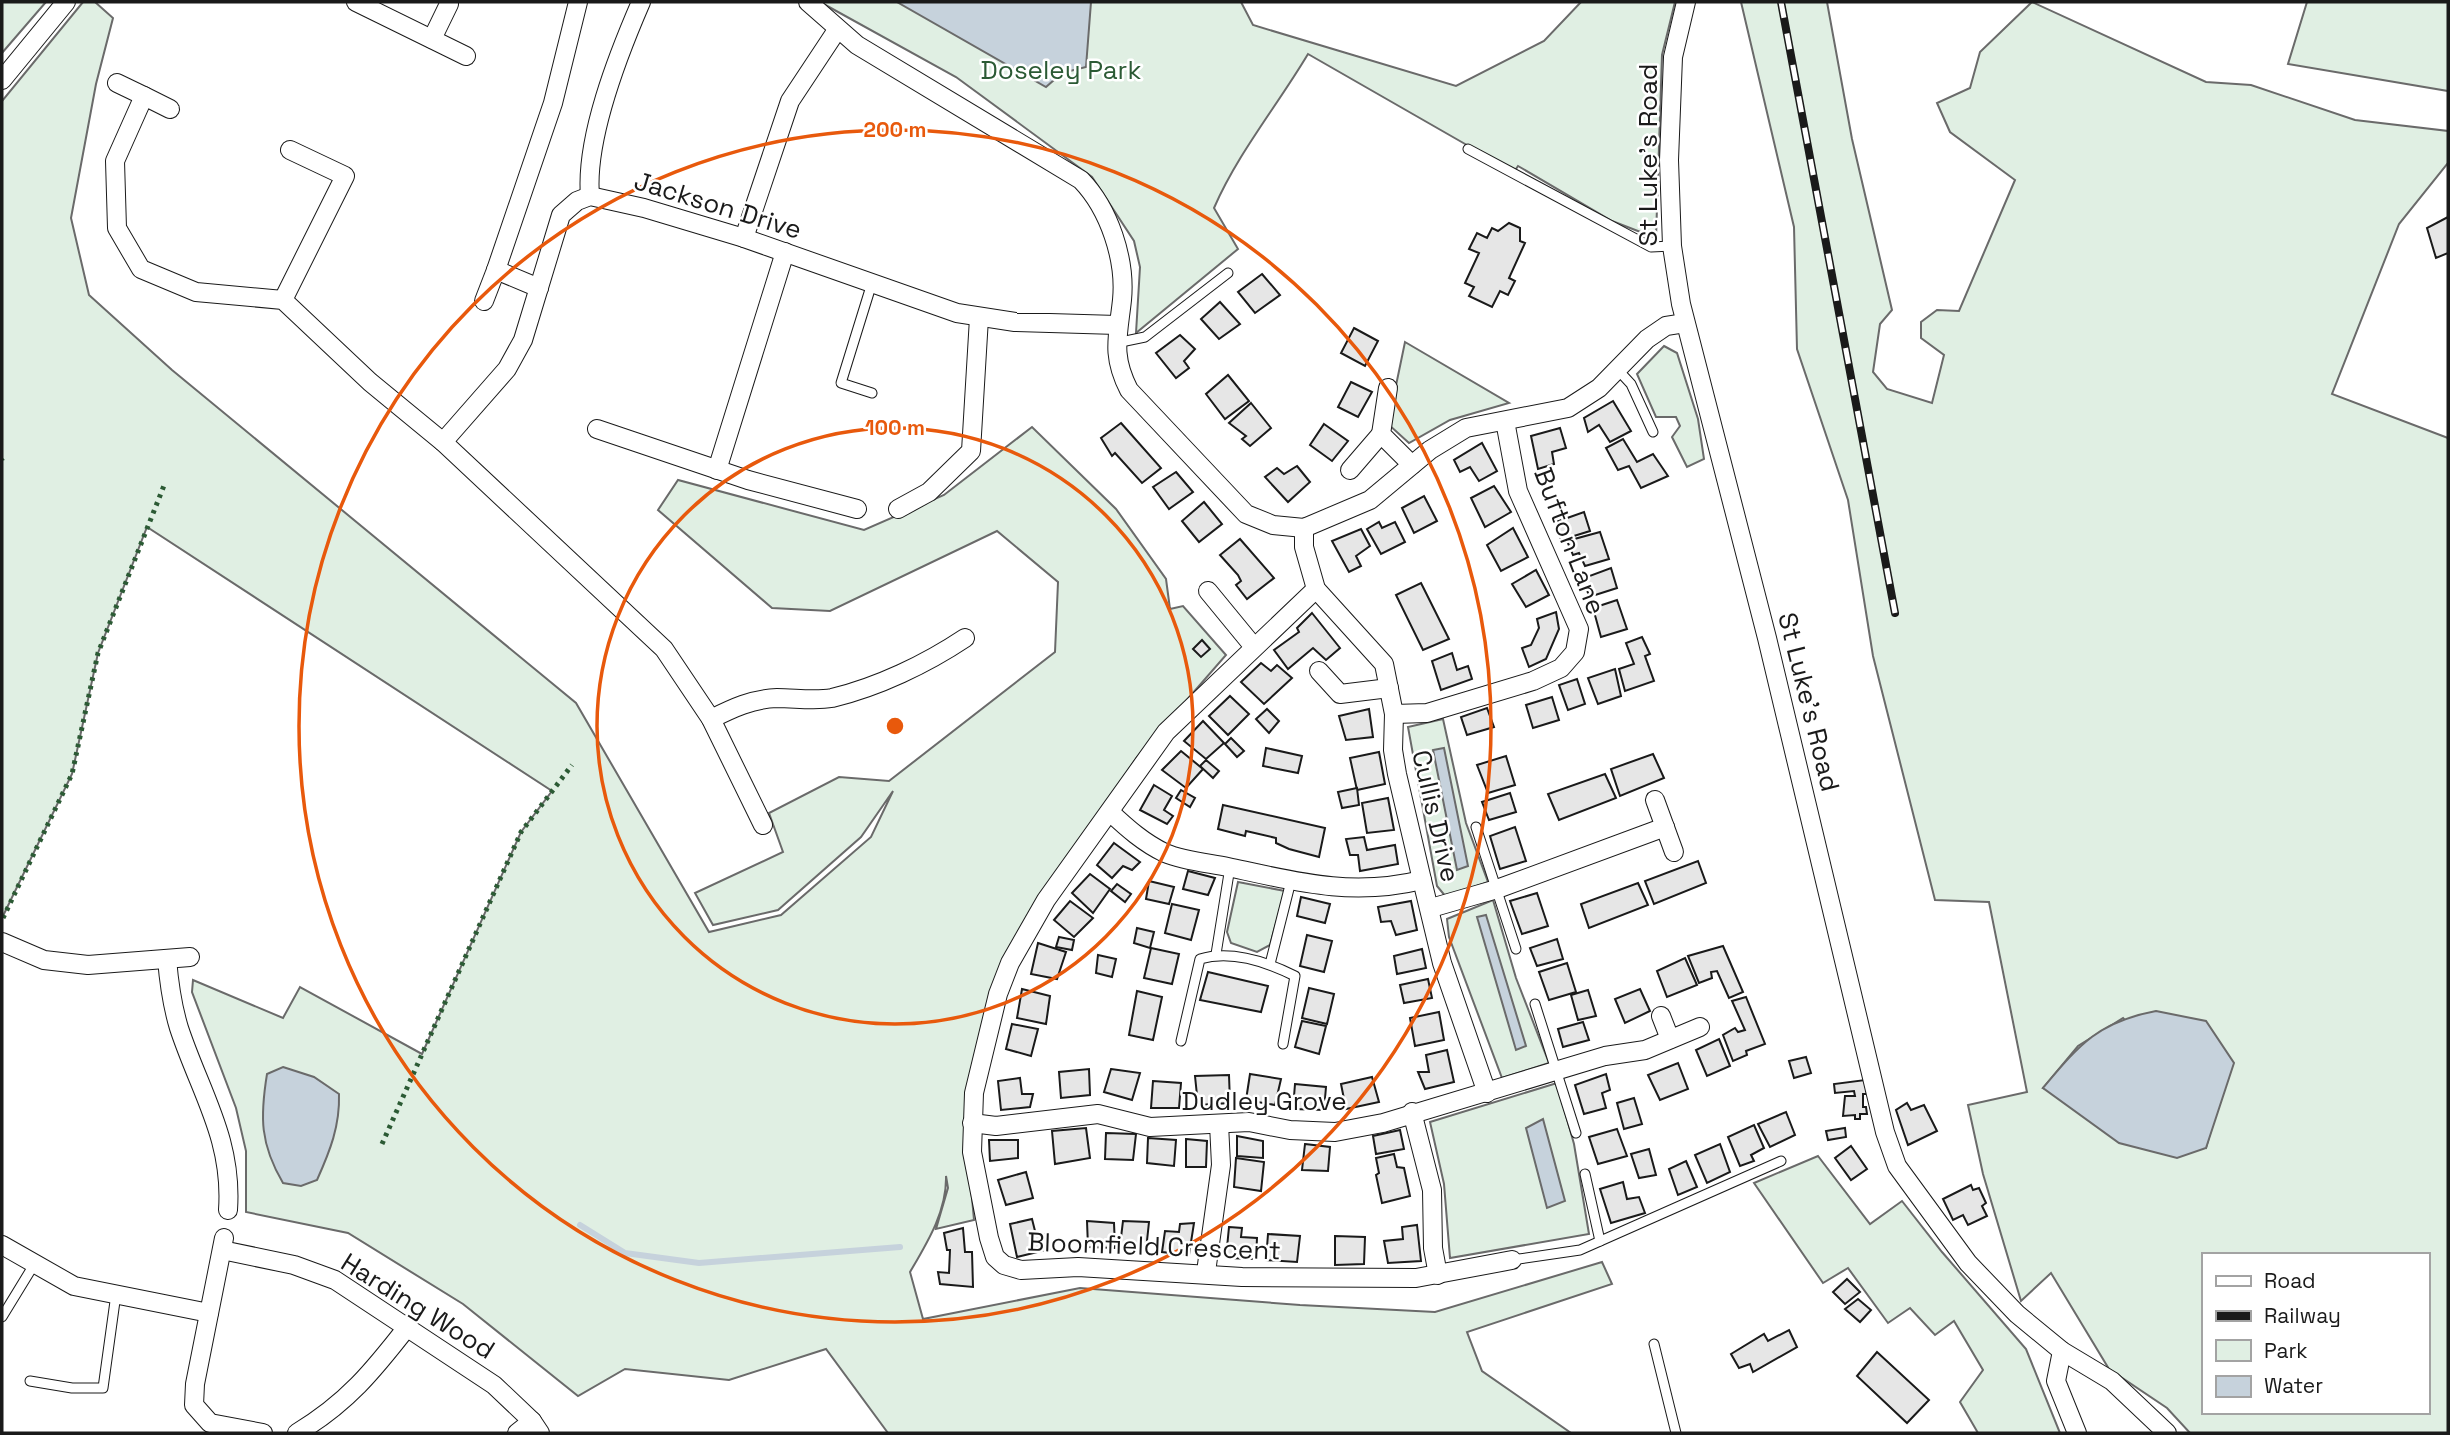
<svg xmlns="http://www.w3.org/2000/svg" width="2450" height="1435" viewBox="0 0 2450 1435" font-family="'Space Grotesk',sans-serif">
	<rect width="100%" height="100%" fill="#fff"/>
	<g fill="#e0efe3" stroke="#6a6a6a" stroke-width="2" fill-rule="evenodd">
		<path d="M2 2H46L2 53Z"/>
		<path d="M83 2H95L113 18 96 84 71 218 89 295 172 370 576 703 709 932 781 915 871 837 893 791 861 837 778 910 713 925 695 893 783 852 769 813 839 777 889 781 1055 652 1058 582 997 531 830 611 772 608 658 510 678 480 864 530 944 495 1032 427 1116 509 1166 579 1170 609 1183 606 1226 655 1137 757 1011 947 966 1132 974 1220 936 1229 948 1188 946 1176C947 1211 927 1243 910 1272L923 1319 1080 1288 1300 1305 1435 1312 1602 1262 1612 1284 1467 1332 1482 1371 1571 1433H888L826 1349 729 1380 625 1369 578 1396 463 1304 348 1233 246 1212V1151L236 1108 192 992 193 980 283 1018 300 987 422 1054 521 832 552 791 147 527 98 653 72 774 2 918V101Z"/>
		<path d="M820 2H1241L1253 25 1456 86 1544 41 1581 2H1675L1662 55 1656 238 1612 221 1518 166 1514 172 1308 54C1277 106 1238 153 1214 208L1238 249 1136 333 1140 267 1134 241 1092 177 956 77Z"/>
		<path d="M1741 2H1827L1852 139 1892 310 1880 324 1873 372 1887 389 1932 403 1944 355 1921 338V322L1937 310 1959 311 2015 180 1950 132 1937 103 1970 88 1980 52 2032 2 2206 82 2251 85 2355 120 2448 131V163L2399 224 2332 394 2448 438V1433H2190L2167 1408 2109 1369 2051 1273 2021 1301 1983 1174 1968 1105 2027 1092 1989 902 1935 900 1873 656 1848 500 1797 349 1794 227ZM2123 1018 2213 1123 2206 1148 2043 1088 2078 1046ZM2203 1255H2427V1412H2203Z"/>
		<path d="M2307 2H2448V91L2288 64Z"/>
		<path d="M1405 342 1509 403 1450 420 1409 443 1388 424Z"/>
		<path d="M1664 346 1677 353 1698 419 1704 459 1687 467 1672 437 1680 426 1676 417H1656L1637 374Z"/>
		<path d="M1443 719 1466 823 1488 882 1446 897 1437 886 1408 727Z"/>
		<path d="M1238 882 1285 891 1270 945 1257 952 1231 943 1227 932Z"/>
		<path d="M1493 900 1516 978 1549 1063 1502 1078 1449 937 1447 919Z"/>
		<path d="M1557 1083 1574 1144 1589 1234 1450 1258 1444 1184 1430 1122Z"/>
		<path d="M1818 1156 1870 1224 1902 1201 1942 1252 2026 1349 2060 1433H1978L1960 1402 1983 1370 1954 1321 1935 1335 1910 1308 1888 1323 1848 1268 1823 1283 1754 1183Z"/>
	</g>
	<g fill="#c6d2dc" stroke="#6a6a6a" stroke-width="2">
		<path d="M897 2H1091L1086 67 1062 73 1046 87Z"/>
		<path d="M1444 748 1468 866 1457 870 1433 750Z"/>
		<path d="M1486 915 1526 1046 1516 1050 1477 917Z"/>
		<path d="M2156 1011 2206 1021 2234 1063 2206 1148 2177 1158 2119 1143 2043 1088C2080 1044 2098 1022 2156 1011Z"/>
		<path d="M283 1067 314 1077 339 1094C340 1126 330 1151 317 1180L301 1186 283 1183C260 1144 260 1117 267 1074Z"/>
		<path d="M1543 1119 1565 1201 1547 1208 1526 1128Z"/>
	</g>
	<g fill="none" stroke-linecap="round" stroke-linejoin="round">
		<path stroke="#c6d2dc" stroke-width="6" d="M580 1225 625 1253 699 1263 900 1247"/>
	</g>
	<g fill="#e6e6e6" stroke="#1a1a1a" stroke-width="2">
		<path d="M2448 217V253L2436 258 2427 228Z"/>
		<path d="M1509 223 1520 228V241L1525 243 1509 278 1515 281 1508 295 1500 291 1492 307 1469 296 1474 287 1465 283 1479 253 1469 249 1477 233 1487 238 1492 228 1498 231Z"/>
		<path d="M1262 274 1280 295 1255 313 1238 292Z"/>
		<path d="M1220 302 1240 324 1219 339 1201 319Z"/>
		<path d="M1354 328 1378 341 1365 366 1341 353Z"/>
		<path d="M1180 335 1195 349 1184 361 1189 368 1176 378 1156 353Z"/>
		<path d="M1228 375 1249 401 1225 419 1206 394Z"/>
		<path d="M1351 382 1372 392 1358 417 1338 407Z"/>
		<path d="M1613 401 1631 431 1610 442 1599 425 1588 432 1584 418Z"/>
		<path d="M1251 403 1271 428 1250 446 1242 439 1246 436 1229 423Z"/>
		<path d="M1121 423 1161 468 1142 483 1115 453 1112 456 1101 438Z"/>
		<path d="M1324 424 1348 441 1332 461 1310 445Z"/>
		<path d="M1560 428 1566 448 1552 452 1554 464 1538 469 1531 436Z"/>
		<path d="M1623 439 1637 462 1653 454 1668 476 1641 488 1629 466 1618 470 1606 448Z"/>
		<path d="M1482 443 1497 471 1479 481 1470 467 1460 472 1454 460Z"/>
		<path d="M1297 466 1310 482 1288 502 1265 477 1277 468 1284 474Z"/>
		<path d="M1176 472 1193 492 1169 509 1153 487Z"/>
		<path d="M1494 486 1511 512 1485 527 1471 498Z"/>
		<path d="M1424 496 1437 521 1414 533 1402 508Z"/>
		<path d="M1204 502 1222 524 1199 542 1182 521Z"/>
		<path d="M1584 512 1590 531 1561 540 1556 522Z"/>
		<path d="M1379 522 1382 528 1395 522 1405 542 1381 554 1367 529Z"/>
		<path d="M1513 528 1528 557 1501 571 1487 545Z"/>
		<path d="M1361 529 1370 546 1356 556 1361 566 1349 572 1332 541Z"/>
		<path d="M1600 532 1609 559 1585 566 1579 553 1573 555 1567 541Z"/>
		<path d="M1240 539 1274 578 1247 599 1236 585 1241 581 1238 575 1220 555Z"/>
		<path d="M1611 568 1617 588 1589 597 1584 578Z"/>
		<path d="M1536 570 1549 595 1526 607 1512 584Z"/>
		<path d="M1421 583 1449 639 1423 650 1396 595Z"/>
		<path d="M1617 600 1627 629 1601 637 1593 608Z"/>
		<path d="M1556 612 1559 629 1546 659 1529 667 1522 648 1531 645 1539 628 1537 619Z"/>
		<path d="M1312 613 1340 648 1326 660 1313 648 1288 669 1274 650 1299 632 1297 628Z"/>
		<path d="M1642 637 1650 654 1645 656 1654 681 1625 691 1619 669 1634 664 1626 643Z"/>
		<path d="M1202 640 1210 649 1201 657 1193 649Z"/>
		<path d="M1452 653 1457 670 1468 666 1472 679 1441 690 1432 661Z"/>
		<path d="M1261 663 1271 671 1277 665 1292 678 1264 704 1241 682Z"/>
		<path d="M1615 669 1621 696 1598 704 1588 678Z"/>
		<path d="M1577 679 1585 704 1568 710 1559 685Z"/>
		<path d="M1230 696 1249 714 1228 735 1209 716Z"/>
		<path d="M1552 697 1559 720 1533 728 1526 705Z"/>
		<path d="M1487 708 1494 727 1467 735 1461 717Z"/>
		<path d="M1267 709 1279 721 1269 733 1256 719Z"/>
		<path d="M1369 709 1373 737 1346 740 1339 716Z"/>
		<path d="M1203 721 1224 743 1206 759 1184 741Z"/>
		<path d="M1231 738 1244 751 1237 757 1225 744Z"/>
		<path d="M1266 748 1302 756 1298 773 1263 766Z"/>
		<path d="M1181 751 1203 769 1186 788 1162 770Z"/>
		<path d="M1379 752 1385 784 1357 790 1350 758Z"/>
		<path d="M1653 754 1664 778 1620 796 1611 769Z"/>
		<path d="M1506 756 1515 785 1488 793 1477 765Z"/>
		<path d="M1206 760 1219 771 1213 778 1200 766Z"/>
		<path d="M1605 774 1616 798 1559 820 1548 794Z"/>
		<path d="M1154 785 1172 796 1164 810 1173 816 1167 824 1140 810Z"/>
		<path d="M1357 788 1359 805 1342 808 1338 792Z"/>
		<path d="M1181 790 1195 798 1190 807 1176 798Z"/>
		<path d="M1510 793 1516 812 1489 820 1482 802Z"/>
		<path d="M1388 798 1394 830 1367 833 1362 803Z"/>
		<path d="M1223 805 1325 828 1319 857 1289 849 1276 843V838L1246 831 1245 836 1218 829Z"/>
		<path d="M1515 827 1526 861 1500 869 1490 836Z"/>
		<path d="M1364 837 1367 850 1395 845 1398 864 1360 871 1358 855H1350L1346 839Z"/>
		<path d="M1114 843 1140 862 1132 870 1123 866 1112 878 1097 865Z"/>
		<path d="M1698 861 1706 883 1654 904 1645 881Z"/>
		<path d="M1188 871 1215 878 1208 895 1183 889Z"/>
		<path d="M1090 874 1110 889 1093 913 1072 893Z"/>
		<path d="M1149 881 1174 887 1169 904 1146 899Z"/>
		<path d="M1638 883 1648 905 1589 928 1581 904Z"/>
		<path d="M1117 884 1131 894 1125 902 1111 891Z"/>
		<path d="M1537 893 1548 926 1522 934 1510 901Z"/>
		<path d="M1301 897 1330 904 1325 923 1297 916Z"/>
		<path d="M1070 901 1093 918 1074 937 1054 920Z"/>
		<path d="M1411 901 1417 930 1396 935 1391 921 1381 922 1378 907Z"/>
		<path d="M1172 904 1199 910 1191 940 1165 933Z"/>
		<path d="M1137 928 1154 932 1150 948 1134 943Z"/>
		<path d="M1307 935 1332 941 1324 972 1300 966Z"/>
		<path d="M1059 937 1074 940 1072 950 1056 947Z"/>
		<path d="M1557 939 1563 959 1537 966 1530 948Z"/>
		<path d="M1038 943 1066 952 1057 979 1031 974Z"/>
		<path d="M1723 946 1743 992 1729 998 1717 971 1711 972 1712 978 1699 983 1688 956Z"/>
		<path d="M1151 948 1179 954 1172 984 1144 978Z"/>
		<path d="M1422 949 1426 968 1397 974 1394 956Z"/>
		<path d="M1098 955 1116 959 1112 977 1096 973Z"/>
		<path d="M1685 958 1697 985 1667 997 1657 971Z"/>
		<path d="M1567 963 1576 992 1549 1000 1539 972Z"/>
		<path d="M1208 972 1268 986 1261 1012 1200 1000Z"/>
		<path d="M1428 979 1432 998 1404 1003 1400 985Z"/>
		<path d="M1309 988 1334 994 1327 1024 1302 1018Z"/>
		<path d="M1022 989 1050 996 1046 1024 1017 1018Z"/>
		<path d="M1640 989 1650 1011 1625 1023 1615 999Z"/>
		<path d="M1588 990 1596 1016 1578 1020 1571 995Z"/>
		<path d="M1137 991 1162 997 1153 1040 1129 1035Z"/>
		<path d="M1746 997 1765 1044 1746 1051 1747 1055 1733 1061 1723 1035 1735 1028 1738 1032 1745 1030 1732 1001Z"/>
		<path d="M1439 1012 1444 1040 1415 1046 1410 1018Z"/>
		<path d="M1302 1021 1326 1026 1319 1054 1295 1047Z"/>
		<path d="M1583 1022 1589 1040 1563 1047 1558 1029Z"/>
		<path d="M1012 1024 1038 1029 1031 1056 1006 1049Z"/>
		<path d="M1719 1039 1730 1066 1707 1076 1696 1050Z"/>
		<path d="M1447 1050 1454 1082 1425 1089 1418 1072H1429L1426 1055Z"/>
		<path d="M1806 1057 1811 1073 1794 1078 1789 1061Z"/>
		<path d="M1678 1063 1688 1089 1660 1100 1648 1075Z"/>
		<path d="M1089 1069 1090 1095 1061 1098 1059 1072Z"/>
		<path d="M1111 1069 1140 1073 1132 1100 1104 1092Z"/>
		<path d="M1250 1074 1281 1079 1275 1105 1246 1100Z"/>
		<path d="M1606 1074 1610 1090 1602 1093 1606 1108 1584 1114 1575 1085Z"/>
		<path d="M1229 1075 1230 1103 1198 1105 1195 1076Z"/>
		<path d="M1372 1077 1379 1102 1346 1109 1341 1084Z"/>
		<path d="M1020 1078 1022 1094H1033L1030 1107 1001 1110 998 1081Z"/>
		<path d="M1865 1080 1867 1094H1863V1107H1866L1867 1114H1860V1119H1855V1115L1843 1116 1845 1096H1855L1854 1091 1835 1093 1834 1084Z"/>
		<path d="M1153 1081 1181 1083 1179 1108H1151Z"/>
		<path d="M1295 1084 1326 1087 1324 1110 1293 1109Z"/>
		<path d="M1634 1098 1642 1124 1624 1129 1617 1103Z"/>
		<path d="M1907 1103 1911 1110 1924 1105 1937 1131 1908 1145 1896 1110Z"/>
		<path d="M1786 1112 1795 1135 1770 1147 1758 1124Z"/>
		<path d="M1754 1125 1764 1148 1751 1155 1754 1161 1740 1166 1728 1137Z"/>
		<path d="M1086 1128 1090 1158 1055 1164 1052 1131Z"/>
		<path d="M1845 1128 1846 1137 1828 1140 1826 1131Z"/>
		<path d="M1617 1129 1627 1156 1598 1164 1589 1137Z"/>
		<path d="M1400 1130 1404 1149 1376 1154 1373 1136Z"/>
		<path d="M1106 1133 1136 1134 1133 1160 1105 1159Z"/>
		<path d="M1237 1136 1263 1141V1158L1237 1156Z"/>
		<path d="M1148 1138 1176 1140 1174 1166 1147 1163Z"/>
		<path d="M1186 1139 1207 1141 1206 1167H1186Z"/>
		<path d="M989 1140H1018V1158L990 1161Z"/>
		<path d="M1305 1144 1330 1147 1328 1171 1302 1170Z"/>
		<path d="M1720 1144 1730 1172 1707 1183 1695 1155Z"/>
		<path d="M1851 1146 1867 1169 1851 1180 1835 1158Z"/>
		<path d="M1649 1149 1656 1175 1639 1178 1631 1154Z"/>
		<path d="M1394 1154 1397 1167 1404 1168 1410 1196 1382 1203 1376 1175 1379 1173 1376 1158Z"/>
		<path d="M1236 1158 1264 1162 1261 1191 1234 1187Z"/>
		<path d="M1686 1161 1697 1187 1678 1195 1669 1169Z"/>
		<path d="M1026 1172 1033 1198 1006 1205 998 1180Z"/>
		<path d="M1623 1182 1627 1199 1639 1197 1645 1213 1611 1223 1600 1189Z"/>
		<path d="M1971 1185 1973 1190 1979 1188 1986 1203 1982 1206 1987 1216 1968 1225 1963 1215 1953 1220 1943 1199Z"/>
		<path d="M1032 1219 1036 1235 1047 1234 1050 1249 1017 1257 1010 1224Z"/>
		<path d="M1087 1221 1114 1223 1115 1248 1088 1247Z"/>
		<path d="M1123 1221 1149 1222 1146 1250 1120 1246Z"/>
		<path d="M1194 1223 1189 1255 1162 1252 1165 1231 1179 1232 1180 1224Z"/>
		<path d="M1417 1225 1421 1261 1388 1263 1384 1241 1403 1239 1402 1227Z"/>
		<path d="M1229 1227 1242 1228 1241 1237 1257 1238 1256 1259 1226 1258Z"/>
		<path d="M963 1228 965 1252H972L973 1287 940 1284 938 1272 949 1273 950 1250H947L944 1233Z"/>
		<path d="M1268 1234 1300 1236 1297 1262 1266 1260Z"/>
		<path d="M1335 1236 1365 1237 1364 1264 1335 1265Z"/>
		<path d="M1847 1279 1860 1292 1845 1304 1833 1292Z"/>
		<path d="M1858 1299 1871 1310 1860 1322 1845 1309Z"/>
		<path d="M1789 1330 1797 1347 1753 1372 1750 1364 1739 1368 1731 1354 1764 1334 1768 1341Z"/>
		<path d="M1877 1352 1929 1400 1907 1423 1857 1376Z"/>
	</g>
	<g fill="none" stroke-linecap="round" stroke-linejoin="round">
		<g stroke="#1a1a1a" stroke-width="11">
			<g id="lane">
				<path d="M1468 149 1651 247 1672 246"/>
				<path d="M1116 343 1145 337 1228 273"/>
				<path d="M1618 370 1631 384 1653 432"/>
				<path d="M872 393 841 383 872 283"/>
				<path d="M1476 827 1516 949"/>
				<path d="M1216 954 1230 867"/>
				<path d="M1270 964 1291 881"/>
				<path d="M1535 1004 1576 1133"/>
				<path d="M1181 1041 1200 959C1231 950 1267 962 1295 976L1283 1044"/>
				<path d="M1585 1174 1600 1241"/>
				<path d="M1512 1260 1580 1250 1781 1161"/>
				<path d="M2 1317 35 1263"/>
				<path d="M1654 1344 1676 1433"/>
				<path d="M30 1381 72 1388H103L116 1294"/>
			</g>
		</g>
		<g stroke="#1a1a1a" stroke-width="20">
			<g id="street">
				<path d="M356 2 466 56"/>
				<path d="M808 2 857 45 1081 180C1109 209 1126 259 1122 300 1118 337 1111 355 1129 390L1246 514 1273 525 1304 528 1370 500 1430 450 1466 428 1568 408 1599 388 1647 339 1666 326 1685 323"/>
				<path d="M1686 2 1673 57 1669 160 1672 246 1681 304 1767 638 1885 1132 1897 1166 1968 1263 2017 1314 2062 1351 2112 1381 2167 1433"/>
				<path d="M432 39 449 4"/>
				<path d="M2 80 66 2"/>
				<path d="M117 83 144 96 115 161 117 228 141 269 196 292 283 300 370 382 443 442 664 649 711 719 763 825"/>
				<path d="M144 96 170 109"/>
				<path d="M590 196C585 138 618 55 641 2"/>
				<path d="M744 238 790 101 837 30"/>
				<path d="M539 288 496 270 553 103 578 2"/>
				<path d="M283 300 345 176 290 150"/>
				<path d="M484 301 496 270"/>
				<path d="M1388 388 1381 434 1412 465"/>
				<path d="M597 429 748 480 857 509"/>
				<path d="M443 442 507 369 523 340 561 215 577 201 590 196 644 208 744 238 957 313 1015 322 1117 325"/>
				<path d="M717 470 785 252"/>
				<path d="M1350 470 1381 434"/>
				<path d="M898 509 929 492 971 451 979 318"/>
				<path d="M1304 528V547L1316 589 1384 664 1394 714 1393 750 1397 774 1422 880 1442 963 1487 1093"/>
				<path d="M1316 589 1166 732 1046 900 1010 963 998 994 974 1093 972 1152 989 1238 995 1257 1004 1265 1021 1270 1078 1267 1242 1277 1416 1278 1512 1260"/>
				<path d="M1208 591 1254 647"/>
				<path d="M1319 671 1340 694 1389 688"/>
				<path d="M1394 714 1427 713 1533 681 1561 668 1575 652 1579 629 1518 491 1505 421"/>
				<path d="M711 719C733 708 752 699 777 698 795 698 815 701 832 698 878 687 926 664 965 638"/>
				<path d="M1655 800 1674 852"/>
				<path d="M1110 812C1127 828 1144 843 1165 853 1184 861 1208 863 1228 867 1297 882 1352 897 1422 880"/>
				<path d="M1431 908 1497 889 1665 827"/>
				<path d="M2 942 44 960 88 965 190 957"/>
				<path d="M167 959C169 983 172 1005 179 1028 200 1092 233 1139 228 1210"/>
				<path d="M1661 1016 1670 1039"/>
				<path d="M1412 1112 1432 1190 1433 1248 1438 1275"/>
				<path d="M972 1123 996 1126 1098 1114 1150 1127 1249 1122 1290 1130 1335 1132 1383 1123 1605 1056 1645 1050 1700 1027"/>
				<path d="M224 1238 195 1384 194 1405 210 1423 263 1433"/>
				<path d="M2 1245 74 1286 209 1313"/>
				<path d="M222 1250 294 1265 335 1280 494 1385 532 1421 540 1433"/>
				<path d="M1206 1272 1221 1165 1219 1124"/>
				<path d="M2062 1351 2056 1381 2077 1433"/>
				<path d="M297 1433C347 1403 373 1371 408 1326"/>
				<path d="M517 1433 532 1421"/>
			</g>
		</g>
		<use href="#lane" stroke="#fff" stroke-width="9"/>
		<use href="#street" stroke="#fff" stroke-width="18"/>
		<g stroke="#1a1a1a" stroke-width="8">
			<path id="rail" d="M1781 2 1895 613"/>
		</g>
		<use href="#rail" stroke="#fff" stroke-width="5" stroke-dasharray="16" stroke-linecap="butt"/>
		<g stroke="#2b5a34" stroke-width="5" stroke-dasharray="3.5 5" stroke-linecap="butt">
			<path d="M2 459 3 458"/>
			<path d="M3 918 72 774 98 653 165 483"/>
			<path d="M382 1144 521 832 572 765"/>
		</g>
	</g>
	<g fill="none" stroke="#e8590c" stroke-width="3.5">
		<circle cx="895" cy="726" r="298"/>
		<circle cx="895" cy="726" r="596"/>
	</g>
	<g text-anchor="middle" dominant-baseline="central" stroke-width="5" stroke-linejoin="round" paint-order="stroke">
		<g font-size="26" fill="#2b5a34" stroke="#fff">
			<text x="1061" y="70">Doseley Park</text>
		</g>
		<g font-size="26" fill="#1a1a1a" stroke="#fff">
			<text transform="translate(1648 155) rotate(-90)">St Luke's Road</text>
			<text transform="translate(718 205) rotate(17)">Jackson Drive</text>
			<text transform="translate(1570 541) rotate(69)">Bufton Lane</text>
			<text transform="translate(1809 702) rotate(76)">St Luke's Road</text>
			<text transform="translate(1436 816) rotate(77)">Cullis Drive</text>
			<text x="1264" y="1101">Dudley Grove</text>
			<text transform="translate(1154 1246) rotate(2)">Bloomfield Crescent</text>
			<text transform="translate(418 1306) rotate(32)">Harding Wood</text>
		</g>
	</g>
	<circle cx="895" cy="726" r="10" fill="#e8590c" stroke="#fff" stroke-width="3.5"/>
	<g font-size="21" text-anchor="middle" font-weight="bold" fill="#e8590c" stroke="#fff" stroke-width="5" stroke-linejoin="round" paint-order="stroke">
		<text x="895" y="137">200 m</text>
		<text x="895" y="435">100 m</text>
	</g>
	<rect width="2450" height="1435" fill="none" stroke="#1a1a1a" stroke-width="7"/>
	<rect x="2202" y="1253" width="228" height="161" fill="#ffffff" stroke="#a3a3a3" stroke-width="2"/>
	<rect x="2216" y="1276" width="35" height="10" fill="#ffffff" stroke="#a3a3a3" stroke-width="2"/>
	<text x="2264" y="1288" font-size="21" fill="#1a1a1a">Road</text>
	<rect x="2216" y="1311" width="35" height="10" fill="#1a1a1a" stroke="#a3a3a3" stroke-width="2"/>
	<text x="2264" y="1323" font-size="21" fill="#1a1a1a">Railway</text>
	<rect x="2216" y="1340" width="35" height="21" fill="#e0efe3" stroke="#a3a3a3" stroke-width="2"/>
	<text x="2264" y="1358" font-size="21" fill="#1a1a1a">Park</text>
	<rect x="2216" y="1376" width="35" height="21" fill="#c6d2dc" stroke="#a3a3a3" stroke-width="2"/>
	<text x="2264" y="1393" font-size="21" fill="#1a1a1a">Water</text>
</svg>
